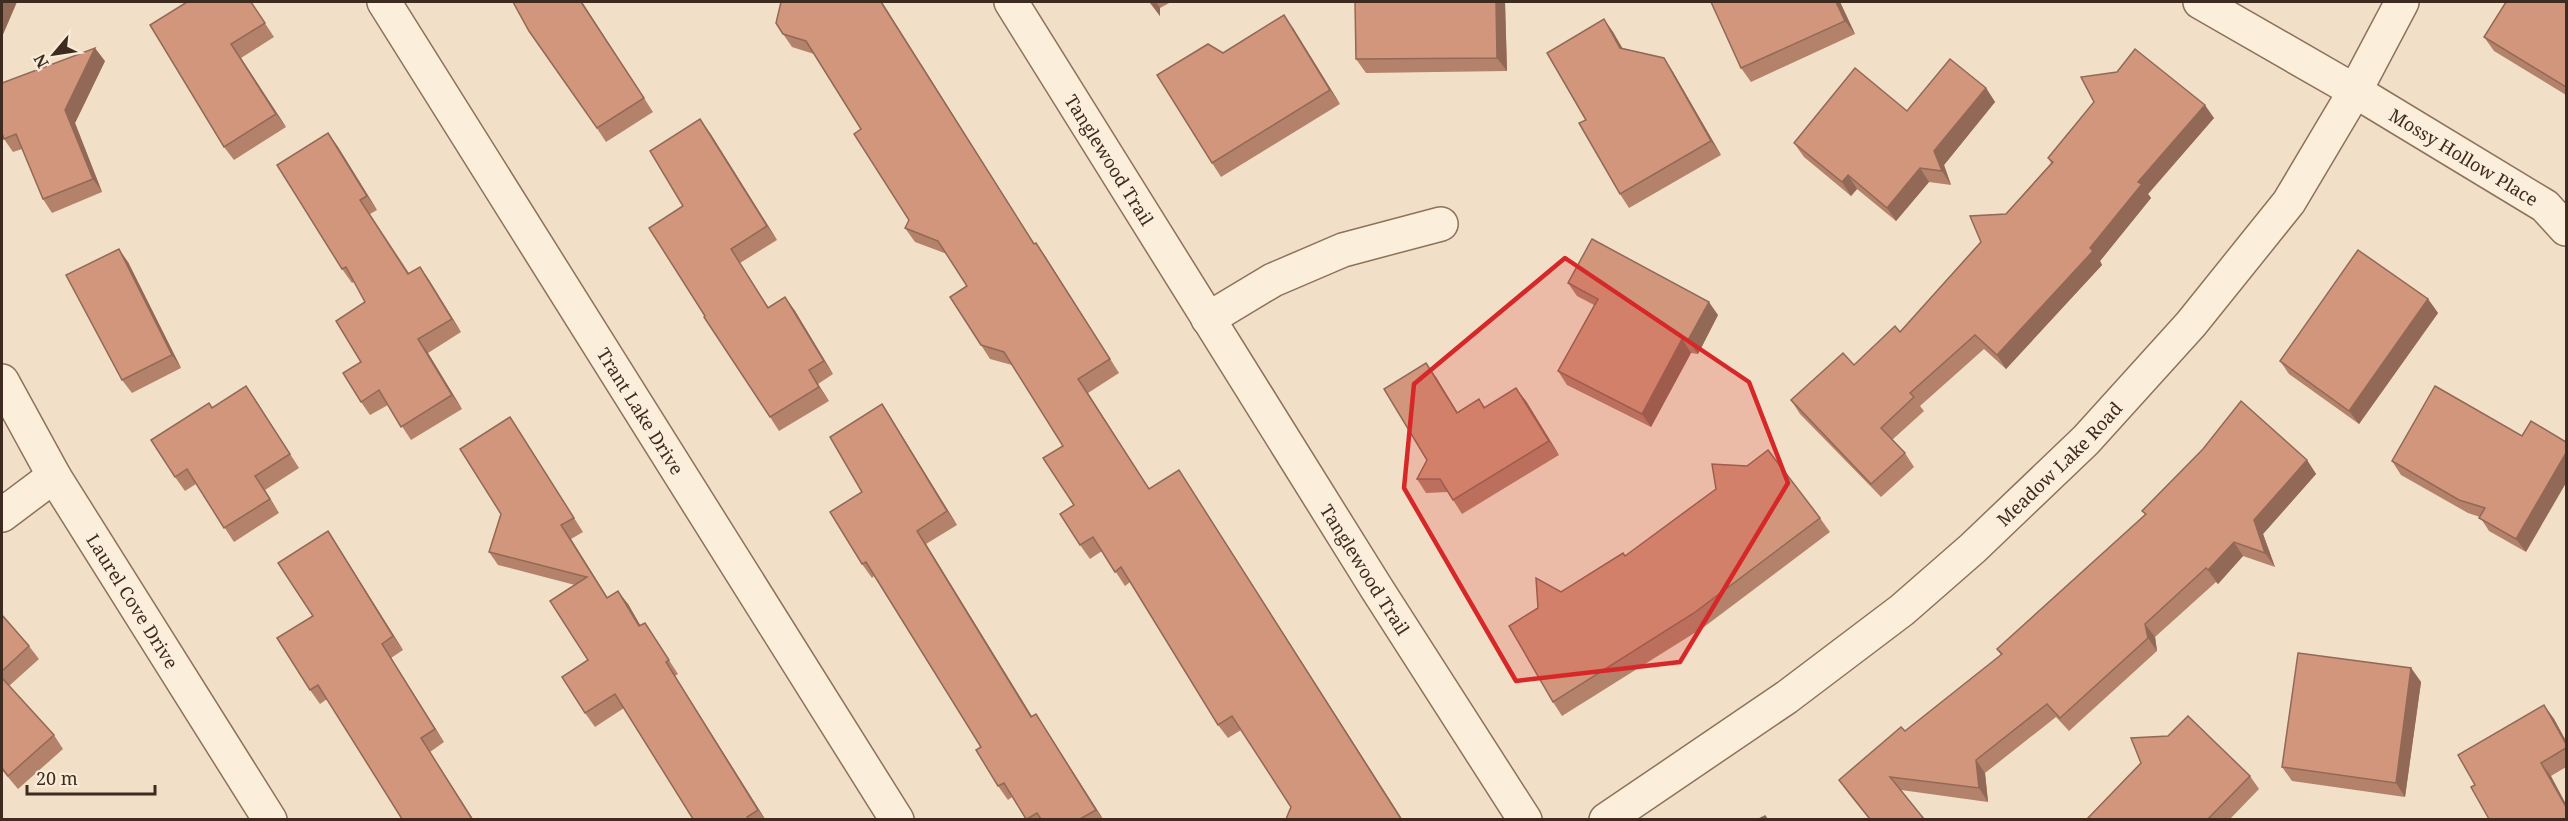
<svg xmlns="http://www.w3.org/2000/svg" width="2568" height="821" viewBox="0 0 2568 821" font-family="'Noto Serif',serif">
	<rect width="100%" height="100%" fill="#f1e0c7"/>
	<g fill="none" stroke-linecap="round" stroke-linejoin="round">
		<g stroke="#8e715b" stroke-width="36">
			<g id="minor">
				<path id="s1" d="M384 2 897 820"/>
				<path id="s2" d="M1011 2 1377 589 1525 820"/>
				<path id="s3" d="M2200 2 2355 91 2545 206 2566 229"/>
				<path d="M1208 319 1273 280 1343 250 1441 224"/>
				<path id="s4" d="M2 381 54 476 270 820"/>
				<path d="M2 515 54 476"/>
				<path id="s5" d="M1606 820 1787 697 1902 610 1973 548 2086 440 2191 324 2289 202 2355 91 2402 2"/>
			</g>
		</g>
		<use href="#minor" stroke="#fbeedb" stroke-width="33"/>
	</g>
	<g fill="#b4816a">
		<path d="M187 2H251L274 37 241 58 286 127 234 160 224 147Z"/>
		<path d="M513 2H582L653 112 606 142Z"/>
		<path d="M1149 2H1171L1160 8V16Z"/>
		<path d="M1505 2 1507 71 1366 73 1356 59Z"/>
		<path d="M1711 2H1840L1855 34 1751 82 1741 68Z"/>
		<path d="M2566 2V95L2494 51 2484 37Z"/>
		<path d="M1604 19 1613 32 1622 48 1664 58 1673 72 1721 155 1629 208 1620 194 1586 120Z"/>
		<path d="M1293 28 1340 104 1221 177 1212 163 1223 53Z"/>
		<path d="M783 34 921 64 1034 244 1036 243 1045 256 1119 373 1088 393 1149 489 1179 470 1402 819H1286L1291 807 1241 730 1228 738 1218 725 1130 582 1125 586 1102 551 1090 559 1080 545 1074 505 1063 446 1012 365 990 359 981 345 967 286 947 254 915 242 905 228 909 220 861 129 814 54 792 47Z"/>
		<path d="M105 61 75 123 102 192 52 213 43 199 22 149 13 152 4 139Z"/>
		<path d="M1986 88 1995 102 1944 165 1951 185 1929 182 1896 221 1857 189 1851 196 1804 157 1794 143 1907 111Z"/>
		<path d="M2094 102 2214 118 2148 194 2151 198 2100 261 2102 265 2006 369 1984 349 1920 406 1924 411 1892 440 1905 453 1914 467 1881 497 1800 414 1791 400 1854 365 1900 332 2051 163 2048 158Z"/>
		<path d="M328 133 338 147 377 210 370 214 409 273 420 267 429 280 461 332 428 353 462 409 411 440 388 405 370 415 361 402V362L365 302 354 282 352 283 342 269Z"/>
		<path d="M710 133 777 240 740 263 768 307 785 297 795 311 833 374 818 384 829 401 779 431 705 316Z"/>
		<path d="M128 262 181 368 132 393 122 380Z"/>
		<path d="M1568 283 1718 315 1698 354 1691 353 1651 427 1567 385 1558 371 1594 305 1577 296Z"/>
		<path d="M2428 299 2438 313 2359 424 2289 374 2280 361Z"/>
		<path d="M1436 377 1458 413 1479 399 1485 407 1526 401 1559 455 1462 514 1448 492 1426 493 1417 479 1427 460Z"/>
		<path d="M2435 386 2526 552 2489 531 2480 517 2468 513 2401 475 2392 461Z"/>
		<path d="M255 399 299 468 265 490 279 513 234 542 196 484 185 491 175 477 212 407Z"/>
		<path d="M882 404 891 418 957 525 926 544 1032 717 1045 728 1103 819H1026L1012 797 1008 800 998 786 981 747 874 576 872 578 862 564Z"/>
		<path d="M519 431 583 532 571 539 607 597 628 604 640 626 645 623 678 674 675 676 765 819H693L624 708 595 727 585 713 588 660 575 585 498 565 489 552 501 514Z"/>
		<path d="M2307 460 2316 474 2263 534 2275 567 2243 556 2218 584 2216 582 2155 637 2157 651 2069 731 2056 717 1985 773 1988 802 1901 790 1924 819H1869L1849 794 1839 780 1905 731 2001 655 1997 649 2145 515 2142 511Z"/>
		<path d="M1820 518 1830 532 1704 627 1562 716 1553 702 1538 608 1561 592 1625 556Z"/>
		<path d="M328 531 337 545 403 650 391 658 444 742 430 752 473 819H402L327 699 320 704 310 690Z"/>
		<path d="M2 615 29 646 39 659 9 686 54 735 63 749 18 789 2 770Z"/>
		<path d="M2411 668 2421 682 2405 797 2292 781 2282 767Z"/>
		<path d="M2544 705 2554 719 2566 741V767L2551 776 2475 785Z"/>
		<path d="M2141 763 2250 776 2259 789 2230 819H2087Z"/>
	</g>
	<g fill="#926956">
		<path d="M2 2H17L2 37Z"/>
		<path d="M581 2H582L653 112 644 98Z"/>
		<path d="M881 2H882L1043 258 1034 244Z"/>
		<path d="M1150 2H1156L1160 8V16Z"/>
		<path d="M1496 2H1505L1507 71 1497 58Z"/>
		<path d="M1836 2H1840L1855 34 1845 21Z"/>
		<path d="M1284 15 1293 28 1340 104 1330 90Z"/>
		<path d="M1604 19 1613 32 1630 61 1620 48Z"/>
		<path d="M231 44 241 58 286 127 276 114Z"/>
		<path d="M95 48 105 61 75 123 102 192 93 179 65 110Z"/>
		<path d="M1664 58 1673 72 1721 155 1711 141Z"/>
		<path d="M1986 88 1995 102 1944 165 1951 185 1942 171 1934 151Z"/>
		<path d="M2205 105 2214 118 2148 194 2151 198 2100 261 2102 265 2006 369 1997 355 2090 248 2138 182Z"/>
		<path d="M700 119 710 133 777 240 767 226Z"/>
		<path d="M328 133 338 147 377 210 367 196Z"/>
		<path d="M1920 168 1929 182 1896 221 1887 208Z"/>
		<path d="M1848 175 1857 189 1851 196 1842 182Z"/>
		<path d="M1036 243 1045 256 1119 373 1110 359Z"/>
		<path d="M119 249 128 262 181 368 172 355Z"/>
		<path d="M731 249 740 263 777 321 768 308Z"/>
		<path d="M420 267 429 280 461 332 452 319Z"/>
		<path d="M785 297 795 311 833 374 824 361Z"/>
		<path d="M2428 299 2438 313 2359 424 2349 411Z"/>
		<path d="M1709 302 1718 315 1698 354 1688 340Z"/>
		<path d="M418 339 428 353 462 409 452 395Z"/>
		<path d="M1682 339 1691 353 1651 427 1642 414Z"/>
		<path d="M1426 363 1436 377 1466 427 1457 413Z"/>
		<path d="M809 370 818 384 829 401 819 387Z"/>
		<path d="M1078 379 1088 393 1158 503 1149 489Z"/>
		<path d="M246 386 255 399 299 468 290 454Z"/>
		<path d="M1516 388 1526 401 1559 455 1549 441Z"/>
		<path d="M882 404 891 418 957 525 947 511Z"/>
		<path d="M2566 453V483L2526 552 2516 539Z"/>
		<path d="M2307 460 2316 474 2263 534 2275 567 2265 553 2254 520Z"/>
		<path d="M1179 470 1188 484 1402 819H1401Z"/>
		<path d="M255 476 265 490 279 513 270 499Z"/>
		<path d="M561 525 571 539 616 611 607 598Z"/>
		<path d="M328 531 337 545 403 650 393 636Z"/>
		<path d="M917 531 926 544 1041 731 1031 717Z"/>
		<path d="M2234 542 2243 556 2218 584 2208 570Z"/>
		<path d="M618 591 628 604 649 640 639 626Z"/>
		<path d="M2145 624 2155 637 2157 651 2148 638Z"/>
		<path d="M382 644 391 658 444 742 435 729Z"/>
		<path d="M666 662 675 676 765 819 758 810Z"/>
		<path d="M2411 668 2421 682 2405 797 2396 783Z"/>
		<path d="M2544 705 2554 719 2566 741V744Z"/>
		<path d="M1036 714 1045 728 1103 819 1096 810Z"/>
		<path d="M421 738 430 752 473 819H472Z"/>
		<path d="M1976 760 1985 773 1988 802 1979 788Z"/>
		<path d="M2541 763 2551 776 2566 804V807Z"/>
	</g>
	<g fill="#d1967b" stroke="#926956" stroke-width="1.5">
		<path d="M187 2H251L265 23 231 44 276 114 224 147 150 25Z"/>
		<path d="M513 2H581L644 98 597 128 529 31Z"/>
		<path d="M781 2H881L1034 244 1036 243 1110 359 1078 379 1149 489 1179 470 1401 819H1286L1291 807 1232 716 1218 725 1121 567 1115 572 1093 537 1080 545 1060 514 1074 505 1043 458 1063 446 1004 352 981 345 950 297 967 286 938 241 905 228 909 220 854 134 861 129 806 41 783 34 776 23Z"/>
		<path d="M1355 2H1496L1497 58 1356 59Z"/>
		<path d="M1711 2H1836L1845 21 1741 68Z"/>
		<path d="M2506 2H2566V87L2484 37Z"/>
		<path d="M1284 15 1330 90 1212 163 1157 75 1208 44 1223 53Z"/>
		<path d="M1604 19 1620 48 1664 58 1711 141 1620 194 1579 123 1586 120 1547 53Z"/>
		<path d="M95 48 65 110 93 179 43 199 16 134 4 139 2 133V83Z"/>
		<path d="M2135 49 2205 105 2138 182 2142 184 2090 248 2093 251 1997 355 1975 335 1910 393 1914 397 1881 428 1905 453 1871 484 1791 400 1843 353 1854 365 1895 326 1900 332 1981 242 1970 216 2006 214 2053 162 2048 158 2094 102 2081 77 2117 72Z"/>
		<path d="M1950 59 1986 88 1934 151 1942 171 1920 168 1887 208 1848 175 1842 182 1794 143 1855 68 1907 111Z"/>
		<path d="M700 119 767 226 731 249 768 308 785 297 824 361 809 370 819 387 770 417 704 317 705 316 649 228 683 206 650 151Z"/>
		<path d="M328 133 367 196 360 200 408 274 420 267 452 319 418 339 452 395 401 427 379 390 361 402 343 373 361 362 336 321 365 302 346 267 342 269 277 165Z"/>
		<path d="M1592 239 1709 302 1688 340 1682 339 1642 414 1558 371 1598 299 1568 283Z"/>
		<path d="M119 249 172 355 122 380 66 275Z"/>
		<path d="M2358 250 2428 299 2349 411 2280 361Z"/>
		<path d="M1426 363 1457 413 1479 399 1484 408 1516 388 1549 441 1453 500 1440 479H1417L1427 460 1384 389Z"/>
		<path d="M246 386 290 454 255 476 270 499 224 528 187 469 175 477 151 440 209 403 212 408Z"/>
		<path d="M2435 386 2522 436 2531 421 2566 442V453L2516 539 2479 518 2485 508 2459 500 2392 461Z"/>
		<path d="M2241 401 2307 460 2254 520 2265 553 2234 542 2208 570 2206 568 2145 624 2148 638 2060 718 2047 704 1976 760 1979 788 1890 777 1924 819H1870L1839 780 1901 727 1905 731 2002 654 1997 649 2146 514 2142 511 2203 449Z"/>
		<path d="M882 404 947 511 917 531 1031 717 1036 714 1096 810 1080 819H1041L1037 813 1027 819H1026L1004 783 998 786 976 750 981 747 866 562 862 564 830 512 862 492 830 437Z"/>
		<path d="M510 417 574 518 561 525 607 598 618 591 639 626 645 623 669 660 666 662 758 810 747 817 748 819H693L615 694 585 713 562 677 588 660 550 601 587 577 489 552 501 514 460 449Z"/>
		<path d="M1768 450 1820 518 1694 613 1553 702 1509 626 1538 608 1536 578 1561 592 1623 553 1625 556 1716 489 1712 464 1747 466Z"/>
		<path d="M328 531 393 636 382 644 435 729 421 738 472 819H402L318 685 310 690 277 638 313 616 278 563Z"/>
		<path d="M2 615 29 646 2 671Z"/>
		<path d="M2298 653 2411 668 2396 783 2282 767Z"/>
		<path d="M2 678 54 735 8 776 2 768Z"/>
		<path d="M2544 705 2566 744V748L2541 763 2566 807V819H2489L2471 787 2475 785 2458 755Z"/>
		<path d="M2188 716 2250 776 2208 819H2087L2141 763 2131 738 2168 736Z"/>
		<path d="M1765 816 1767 819H1759Z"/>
	</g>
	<path fill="#d62828" fill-opacity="0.2" stroke="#d62828" stroke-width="4.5" stroke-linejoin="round" d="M1565 258 1749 382 1788 483 1680 662 1516 681 1404 488 1414 384Z"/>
	<g text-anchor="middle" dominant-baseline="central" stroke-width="4.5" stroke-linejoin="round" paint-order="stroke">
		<g font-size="18" fill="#3d2b1f" stroke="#f8ebd7">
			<text stroke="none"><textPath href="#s3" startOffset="306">Mossy Hollow Place</textPath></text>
			<text stroke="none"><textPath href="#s2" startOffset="186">Tanglewood Trail</textPath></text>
			<text stroke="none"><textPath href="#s1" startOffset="483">Trant Lake Drive</textPath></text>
			<text stroke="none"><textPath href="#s5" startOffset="578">Meadow Lake Road</textPath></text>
			<text stroke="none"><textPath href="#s2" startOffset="669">Tanglewood Trail</textPath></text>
			<text stroke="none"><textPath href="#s4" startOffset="256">Laurel Cove Drive</textPath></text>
		</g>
	</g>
	<rect width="2568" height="821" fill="none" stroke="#3d2b1f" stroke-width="6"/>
	<g transform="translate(54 54) rotate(241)" stroke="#f8ebd7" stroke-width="4.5" paint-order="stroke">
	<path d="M0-4.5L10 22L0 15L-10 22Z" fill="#3d2b1f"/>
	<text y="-9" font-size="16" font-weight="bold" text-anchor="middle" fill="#3d2b1f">N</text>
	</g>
	<path d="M27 785v9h128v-9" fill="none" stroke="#3d2b1f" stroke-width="3"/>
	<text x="36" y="785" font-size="18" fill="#3d2b1f" stroke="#f8ebd7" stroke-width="4.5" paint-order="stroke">20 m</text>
</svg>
